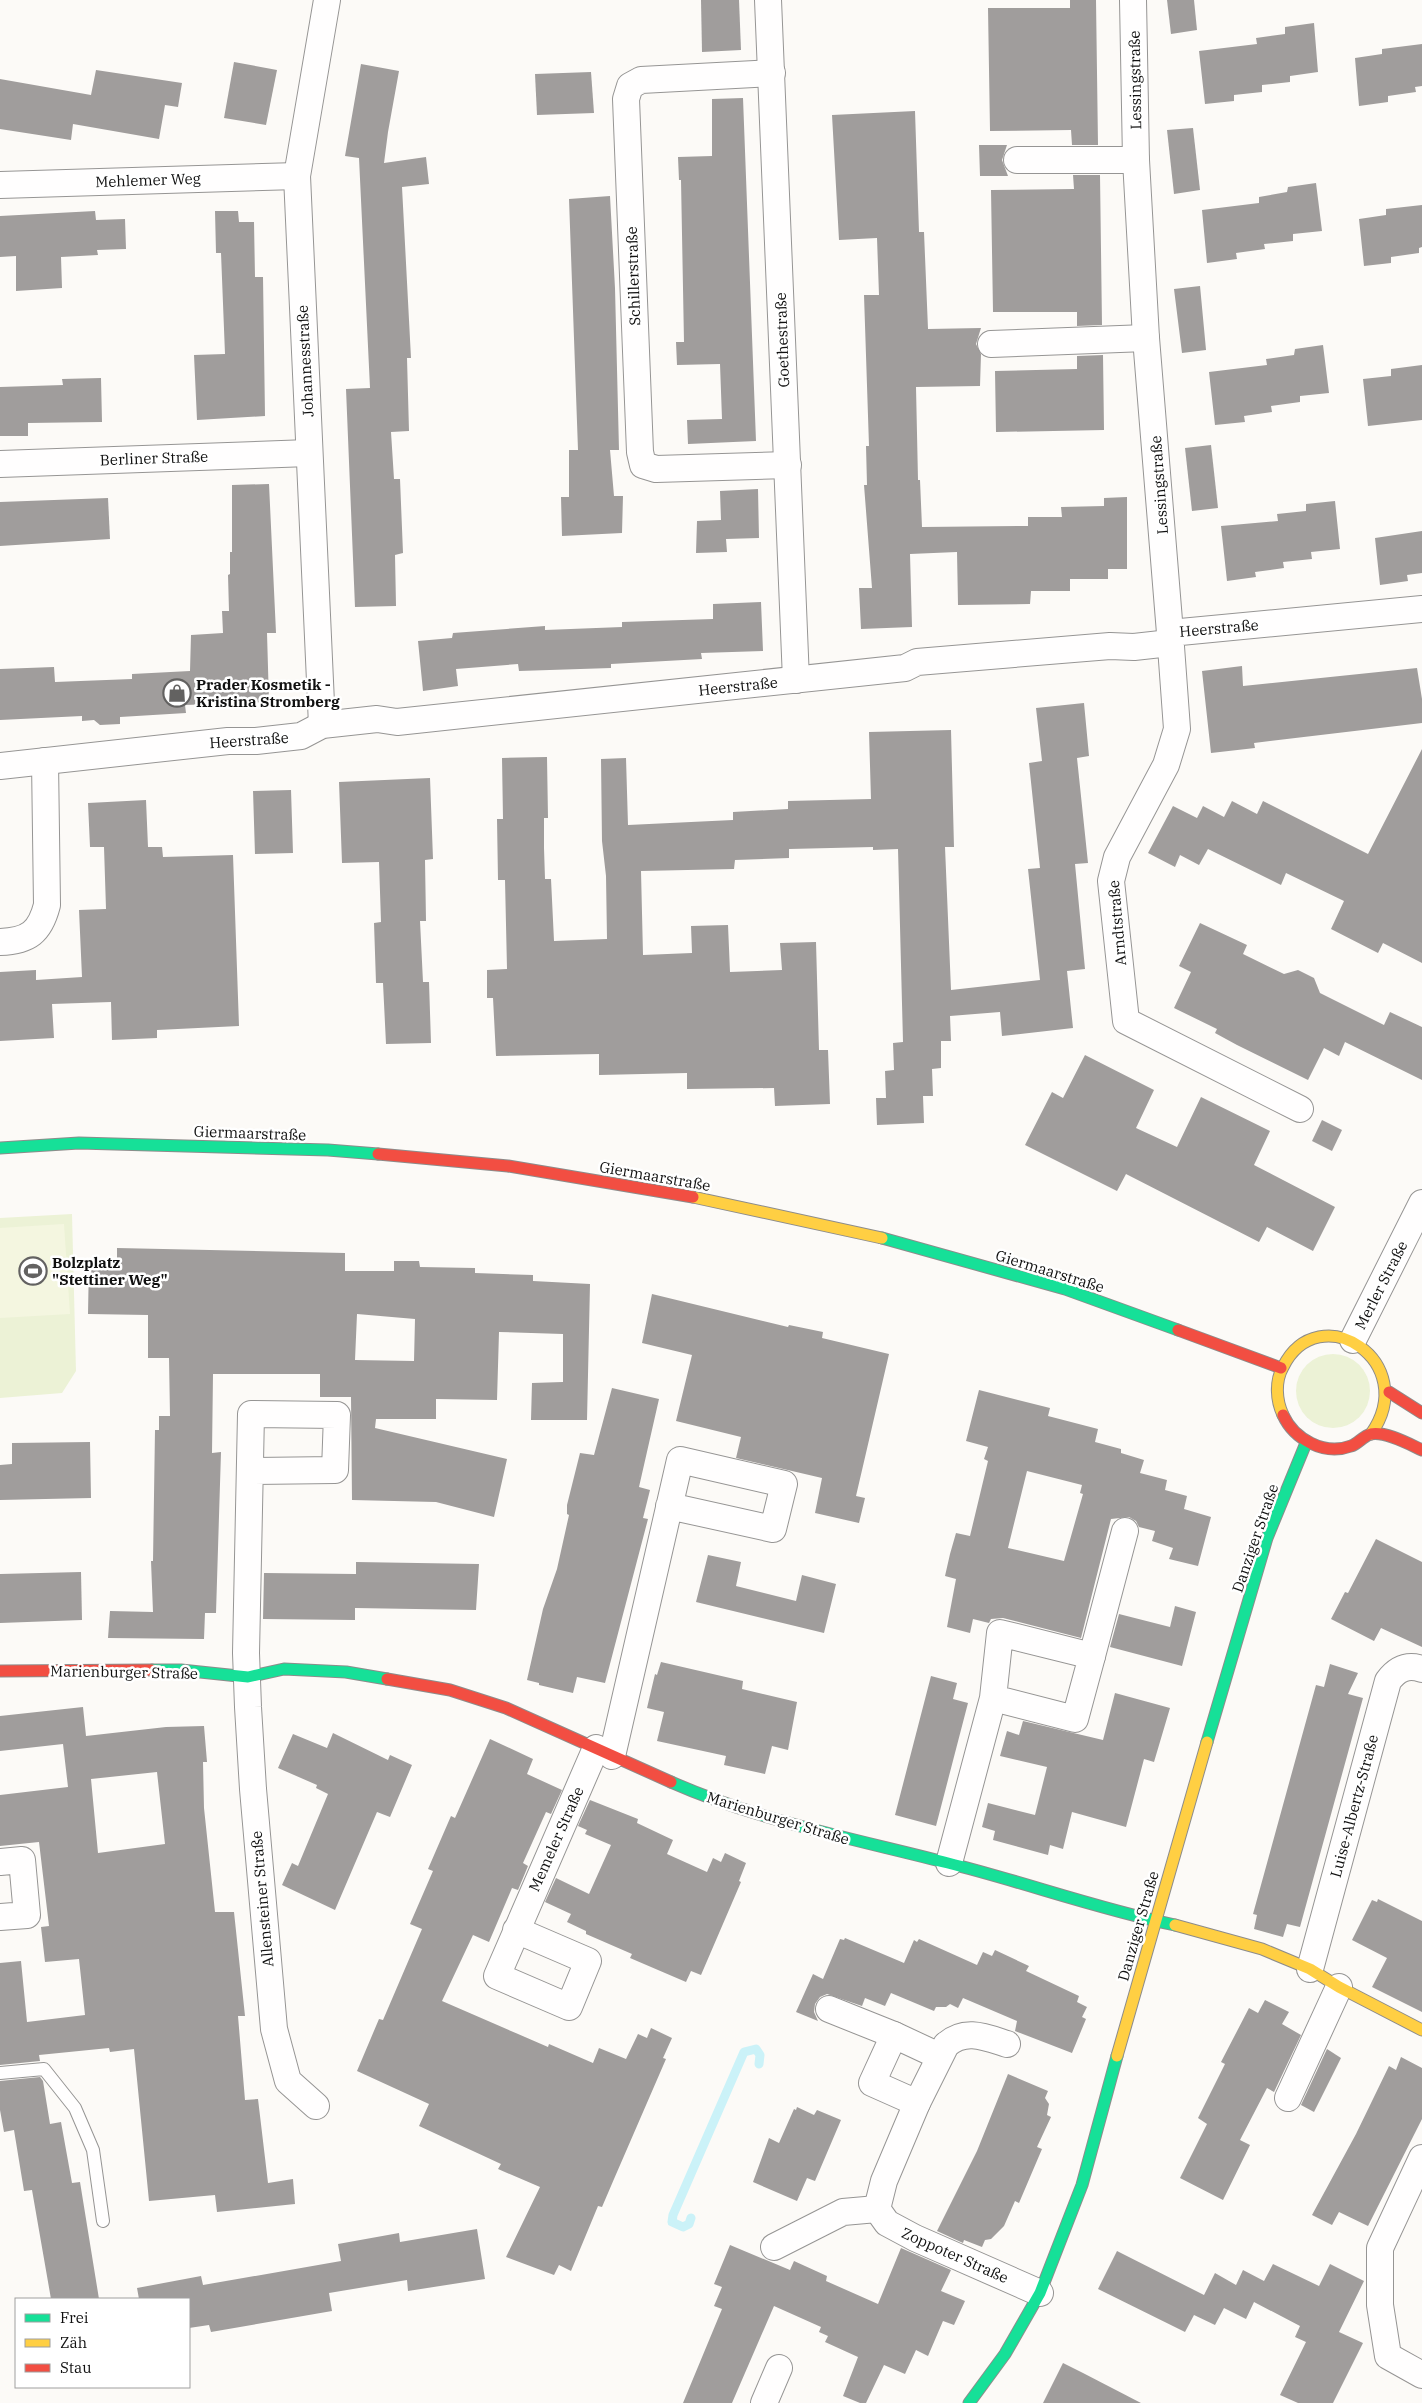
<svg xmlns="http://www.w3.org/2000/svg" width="1422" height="2403" viewBox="0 0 1422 2403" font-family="'IBM Plex Serif',serif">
	<rect width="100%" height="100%" fill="#fcfaf7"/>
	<g fill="#ecf2d6">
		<path d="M72 1214 76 1371 62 1393 0 1398V1218Z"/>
		<circle cx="1333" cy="1391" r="37"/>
	</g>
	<path fill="#f4f6e0" d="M64 1224 70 1314 0 1318V1228Z"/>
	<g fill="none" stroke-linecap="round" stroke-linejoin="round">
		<path stroke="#cbf2f8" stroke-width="9" d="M691 2218 689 2224 683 2227 672 2222 673 2215 744 2052 756 2049 760 2055 759 2064"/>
	</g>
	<g fill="#a09d9c" fill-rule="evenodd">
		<path d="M701 0H739L741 50 702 52Z"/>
		<path d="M1070 0H1096L1098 145H1072L1071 130 990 131 988 8H1070Z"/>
		<path d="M1167 0H1194L1197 30 1171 34Z"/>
		<path d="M1314 23 1318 72 1290 76V82L1262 85V92L1234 95V101L1205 104 1199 51 1257 44 1256 38 1285 34V27Z"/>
		<path d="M1422 44V86L1415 87 1416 92 1388 96V102L1359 106 1355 58 1382 54V49Z"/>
		<path d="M234 62 277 70 266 125 224 118Z"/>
		<path d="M361 64 399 71 388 132 384 163 426 157 429 184 402 187 411 358H407L409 431 391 432 394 479H400L403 553 395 555 396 606 355 607 346 389 370 388 359 158 345 156Z"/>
		<path d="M96 70 182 83 178 107 165 105 159 139 73 124 71 140 0 129V79L91 95Z"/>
		<path d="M591 72 594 113 537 115 535 74Z"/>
		<path d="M743 98 756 441 688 444 687 420 722 419 720 364 677 365 676 342H684L681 180H679L678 157 712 156V99Z"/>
		<path d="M915 111 919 232H924L928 329 981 328 976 344 981 354 980 386 916 387 918 480H920L922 527 1028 526V517H1062L1061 507 1104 506V498L1127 497V569H1108V579H1070V591H1031L1030 604 958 605 957 552 910 554 912 627 861 629 859 588H872L864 485H867L866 446H869L864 295H879L877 238 839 240 832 115Z"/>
		<path d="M1193 128 1200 190 1174 194 1167 130Z"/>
		<path d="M979 145H1007L1002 160 1008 176H980Z"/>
		<path d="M1073 175H1100L1102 325 1077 326V312H993L991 190 1074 189Z"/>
		<path d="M1316 183 1322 231 1293 234V241L1264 244 1265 249 1236 253 1237 259 1207 263 1202 210 1259 203V197L1287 192 1288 187Z"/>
		<path d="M610 196 615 288 619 450H610L614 496H623L622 533 562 536 561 497H569V450H578L569 199Z"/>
		<path d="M1422 205V247L1419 248V253L1391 257V263L1364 266 1359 219 1386 215V209Z"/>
		<path d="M95 211 96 220 125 219 126 249 97 250 98 255 61 257 62 288 16 291V256L0 257V216Z"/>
		<path d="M215 211H238L239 222H254L255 277H263L265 416 197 420 194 355 225 354 221 253H216Z"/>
		<path d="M1200 286 1206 350 1182 353 1174 289Z"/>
		<path d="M1323 345 1329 393 1300 396V402L1271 406 1272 412 1244 416 1245 422 1215 425 1209 372 1267 365 1266 359 1294 355 1295 349Z"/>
		<path d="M1103 355 1104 430 996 432 995 371 1077 369V356Z"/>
		<path d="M1422 365V420L1368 426 1363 379 1391 376V369Z"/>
		<path d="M101 378 102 422 28 423V436H0V387L63 385 62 379Z"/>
		<path d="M1211 445 1218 508 1192 511 1185 448Z"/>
		<path d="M269 484 276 633H267L269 702 185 705 186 713 120 717V724L100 725 94 720 82 721V716L0 720V669L54 667 55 682 132 679V674L190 671 191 635 223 633 222 611H229L228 575 230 574V552H232V485Z"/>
		<path d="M758 489 759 538 726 539 727 552 696 553 697 521 721 520 720 491Z"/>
		<path d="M108 498 110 539 0 546V502Z"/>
		<path d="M1335 501 1340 549 1311 552 1312 559 1283 562 1284 568 1255 572 1256 577 1227 581 1221 526 1278 521 1277 514 1306 511V504Z"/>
		<path d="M1422 531V573L1407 575 1408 581 1380 585 1375 538Z"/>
		<path d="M761 602 763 651 701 653 702 659 611 664V668L519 671 518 664 456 669 458 686 423 691 418 641 452 638 453 633 545 626V630L622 627V622L713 619V604Z"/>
		<path d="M1242 666 1243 686 1417 668 1422 699V723L1254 743 1255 748 1211 753 1202 671Z"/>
		<path d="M1084 703 1089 756 1077 758 1088 863 1075 864 1085 969 1067 971 1073 1028 1002 1036 1000 1012 950 1016 951 1041H941V1068L932 1069 933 1096H923L924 1123 877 1125 876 1098H886L885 1071 894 1070 893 1043 903 1042 898 849 873 850V847L789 849V858L735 860 734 869 641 871 643 955 692 953 691 926 728 925 730 972 782 970 780 943 816 942 819 1050H828L830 1104 775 1106 774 1088 687 1089V1073L599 1075V1054L496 1056 493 998H487V970L507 969 505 880H498L497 819H503L502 758 547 757 548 818H544V848L545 879H551L554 941 607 939 606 876 602 841 601 759 626 758 628 825 733 820V812L788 809V801L871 799 869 732 951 730 954 847H945L951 990 1040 980 1028 869 1040 868 1029 763 1042 761 1036 708Z"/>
		<path d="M1422 749V963L1383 943 1378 953 1331 929 1344 901 1286 873 1281 885 1208 849 1199 865 1180 855 1175 867 1148 853 1173 806 1197 818 1203 806 1224 817 1232 801 1257 814 1263 801 1368 854Z"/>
		<path d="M430 778 433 859 425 860 426 921H420L423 982H429L431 1043 386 1044 383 983H376L374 923 381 922 379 862 342 863 339 782Z"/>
		<path d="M291 790 293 853 255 854 253 791Z"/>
		<path d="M146 800 148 847H162L163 857 233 855 239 1026 157 1030V1038L112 1040 111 1002 52 1004 54 1038 0 1041V972L36 970V980L82 977 79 910 106 909 104 847H90L88 803Z"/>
		<path d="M1200 923 1247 945 1243 954 1284 974 1298 970 1314 978 1320 993 1384 1025 1390 1012 1422 1027V1080L1345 1042 1339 1056 1324 1048 1308 1080 1237 1045 1215 1033 1217 1029 1174 1008 1191 972 1179 966Z"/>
		<path d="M1085 1055 1154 1090 1136 1128 1177 1147 1201 1097 1270 1131 1254 1165 1335 1207 1313 1251 1267 1227 1259 1242 1126 1174 1117 1191 1025 1145 1052 1092 1063 1098Z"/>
		<path d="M1322 1120 1342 1130 1332 1151 1312 1141Z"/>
		<path d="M117 1248 345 1253V1271H394V1261H419L420 1267 475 1268V1273L533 1275V1281L590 1284 587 1420H531L532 1383 563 1382V1334L499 1332 497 1400 436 1399V1419H376L375 1428 507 1459 494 1517 436 1502 352 1500 351 1397H320V1374H213L212 1453 221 1452 216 1613H205L204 1639 108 1638 110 1611 153 1612 151 1561H153L155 1430H159V1416H170L169 1358H148V1315L88 1314 89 1261 117 1262ZM357 1314 415 1319 414 1361 355 1360Z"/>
		<path d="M652 1294 788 1327 789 1325 823 1332 822 1338 889 1354 856 1496 865 1498 859 1523 815 1513 822 1478 736 1458 741 1437 676 1421 692 1355 642 1343Z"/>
		<path d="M612 1388 659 1399 639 1487 650 1490 643 1518 648 1519 605 1683 577 1677 573 1693 539 1685V1683L527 1680 543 1609 557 1569 569 1515 567 1514V1505L580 1453 594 1455Z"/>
		<path d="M979 1390 1050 1408 1048 1416 1098 1429 1095 1442 1121 1449V1453L1144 1460 1140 1473 1167 1480 1165 1490 1187 1496 1184 1509 1211 1517 1198 1566 1169 1559 1173 1548 1152 1541 1155 1531 1139 1527 1136 1521 1129 1517 1111 1519 1081 1638 1003 1618 991 1619 989 1623 973 1619 970 1633 947 1627 956 1579 945 1576 950 1554 956 1533 970 1536 988 1461 984 1459 988 1447 966 1441ZM1027 1471 1082 1485 1080 1493 1083 1494 1064 1561 1008 1548Z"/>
		<path d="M90 1442 91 1498 0 1500V1465L12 1464V1443Z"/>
		<path d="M1376 1539 1422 1562V1647L1381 1628 1374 1641 1331 1619 1345 1592 1348 1593Z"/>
		<path d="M708 1555 741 1562 736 1586 796 1601 802 1575 836 1584 824 1633 696 1602Z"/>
		<path d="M356 1562 479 1564 476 1610 355 1608V1620L263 1619 264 1573 356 1574Z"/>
		<path d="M81 1572 82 1620 0 1623V1574Z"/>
		<path d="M1175 1606 1196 1612 1182 1666 1110 1647 1119 1614 1170 1627Z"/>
		<path d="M661 1662 743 1681 742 1689 797 1702 788 1750 772 1746 765 1774 724 1765 726 1756 657 1741 664 1712 647 1708 655 1674 657 1675Z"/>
		<path d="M1330 1664 1358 1673 1348 1694 1363 1698 1300 1927 1287 1924 1283 1937 1254 1929 1257 1915 1253 1914 1316 1685 1324 1687Z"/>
		<path d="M931 1676 957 1683 953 1699 968 1703 936 1826 895 1815Z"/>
		<path d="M1115 1693 1170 1708 1154 1762 1144 1759 1126 1827 1072 1812 1063 1849 1050 1845 1048 1855 993 1840 995 1831 982 1827 988 1803 1035 1815 1047 1767 1000 1756 1007 1731 1019 1735 1023 1721 1103 1740Z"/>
		<path d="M83 1707 86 1736 166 1727 204 1726 207 1762H203L204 1808 215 1912H234L245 2016H238L245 2100 258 2099 268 2183 293 2179 295 2204 217 2212 215 2195 149 2201 134 2049 110 2052 109 2048 39 2055 40 2061 0 2065V1963L21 1961 27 2022 85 2015 79 1959 45 1962 41 1927 49 1926 39 1842 0 1846V1795L68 1787 63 1744 0 1751V1716ZM157 1772 165 1844 98 1853 91 1779Z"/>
		<path d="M333 1733 388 1760 390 1755 412 1765 390 1817 377 1812 335 1910 282 1885 292 1863 298 1866 328 1794 316 1788 317 1785 278 1768 293 1734 327 1748Z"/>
		<path d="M490 1739 533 1759 527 1774 562 1790 551 1814 546 1812 523 1863 528 1866 518 1890 512 1888 489 1942 473 1935 442 2001 548 2047 549 2044 593 2063 599 2048 626 2059 638 2034 647 2038 651 2028 672 2038 663 2058 666 2059 614 2179 602 2207 598 2206 571 2271 559 2265 554 2275 506 2257 540 2187 498 2169 501 2164 419 2126 429 2104 357 2071 379 2019 383 2020 422 1929 410 1924 433 1871 428 1869 451 1816 455 1818Z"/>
		<path d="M590 1800 638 1819 637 1823 673 1840 667 1854 707 1872 713 1858 721 1862 725 1853 746 1863 739 1881 741 1882 701 1975 691 1971 686 1982 630 1958 632 1954 586 1934V1931L567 1922 571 1914 545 1902 556 1878 589 1894 611 1845 585 1834 587 1830 578 1826Z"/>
		<path d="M1378 1899 1422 1921V2012L1372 1987 1387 1958 1352 1940 1372 1900 1377 1902Z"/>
		<path d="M845 1938 904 1963 914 1940 917 1942 919 1939 977 1965 983 1952 992 1956 995 1950 1029 1966 1026 1971 1079 1996 1077 2002 1087 2007 1082 2017 1086 2019 1072 2053 1015 2031 1017 2021 963 1998 958 2008 950 2004 946 2007H936L934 2011 891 1993 885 2006 865 1998 862 2006 827 1994 820 1997 815 2004 814 2012 818 2021 796 2012 813 1974 823 1979 840 1939 844 1940Z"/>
		<path d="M1265 2000 1289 2012 1282 2024 1301 2035 1274 2092 1267 2088 1240 2140 1250 2145 1223 2200 1180 2178 1207 2124 1198 2118 1225 2064 1221 2062 1249 2008 1258 2013Z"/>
		<path d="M1327 2049 1341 2058 1314 2112 1301 2105Z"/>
		<path d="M1401 2057 1422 2068V2119L1368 2226 1339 2212 1332 2225 1312 2215 1356 2134 1389 2066 1396 2070Z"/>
		<path d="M1008 2074 1048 2091 1045 2098 1049 2104 1047 2115 1051 2117 1037 2147 1042 2149 1019 2203 1015 2201 1004 2226 991 2239 985 2240 982 2247 964 2240 963 2243 937 2231 977 2151Z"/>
		<path d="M40 2077 43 2081 50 2124 61 2122 72 2183 80 2182 99 2299H51L32 2190 24 2191 14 2130 4 2132 0 2110V2081Z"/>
		<path d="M797 2107 814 2115 817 2110 841 2120 815 2181 807 2178 797 2201 753 2182 769 2138 779 2143 794 2109 796 2110Z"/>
		<path d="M477 2229 485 2279 408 2291 407 2280 329 2293 332 2311 211 2332 209 2325 189 2328V2299H139L137 2288 201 2276 203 2285 341 2261 338 2244 399 2233 400 2242Z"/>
		<path d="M730 2245 790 2270 794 2261 827 2276 826 2281 878 2304 901 2248 951 2270 941 2291 965 2301 954 2325 943 2321 928 2356 916 2350 905 2374 884 2365 866 2403H860L843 2396 858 2357 825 2342 828 2336 819 2332 821 2327 774 2306 732 2403H683L722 2309 714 2306 722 2287 714 2284Z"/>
		<path d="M1117 2251 1204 2295 1215 2273 1236 2285 1243 2270 1264 2281 1273 2264 1319 2286 1330 2264 1364 2281 1339 2332 1363 2343 1333 2403H1298L1280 2395 1306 2342 1295 2337 1300 2326 1254 2302 1246 2319 1224 2308 1215 2325 1194 2315 1185 2332 1098 2289Z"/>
		<path d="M1063 2363 1083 2373 1141 2403H1043Z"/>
	</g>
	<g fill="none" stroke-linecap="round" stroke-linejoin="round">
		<g stroke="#969594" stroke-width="14">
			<path id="lane" d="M0 2073 44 2069 75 2108 93 2150 103 2221"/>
		</g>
		<g stroke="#969594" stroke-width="28">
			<g id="street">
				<path d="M768 0 796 680"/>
				<path d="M1133 0 1136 160 1146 338 1170 633"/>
				<path d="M772 73 641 80 630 86 626 99 640 452 643 465 656 469 788 465"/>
				<path d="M1017 160H1136"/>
				<path d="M0 185 297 176"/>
				<path d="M991 344 1146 338"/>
				<path d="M0 464 309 453"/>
				<path d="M322 725 297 176 327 0"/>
				<path d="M0 766 228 741H256L301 736 322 725 377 719 397 722 905 668 917 662 1110 646 1134 647 1170 643"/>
				<path d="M0 942C29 941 40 932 47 905L45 761"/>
				<path d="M1300 1109 1126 1021 1111 881 1117 857 1166 765 1177 729 1170 633 1422 609"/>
				<path d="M1353 1340 1422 1203"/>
				<path d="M250 1471 335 1470 337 1415 251 1414 246 1653 248 1707 253 1789 274 2029 288 2081 316 2106"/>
				<path d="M1092 1656 1125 1531"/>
				<path d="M612 1756 680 1460 784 1484 773 1529 669 1506"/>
				<path d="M0 1862 22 1860 27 1915 0 1917"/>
				<path d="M949 1863 993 1698 1075 1719 1092 1656 1000 1633 993 1698"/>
				<path d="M516 1930 588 1961 569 2007 497 1976 596 1748"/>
				<path d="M1310 1969 1388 1681C1397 1669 1407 1664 1422 1669"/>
				<path d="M829 2009 894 2035"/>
				<path d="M1007 2044C985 2037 965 2028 946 2045L917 2103 884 2181 877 2209 887 2223 915 2238 1040 2293"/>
				<path d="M1288 2098 1339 1987"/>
				<path d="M917 2103 872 2083 894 2035 939 2056"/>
				<path d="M1422 2158 1380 2248V2305L1388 2356 1422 2375"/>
				<path d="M774 2247 843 2212 877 2209"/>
				<path d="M764 2403 779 2368"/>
			</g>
		</g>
		<g stroke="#8d8c8b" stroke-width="13">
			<g id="fast">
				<path d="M0 1148 79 1143 328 1150 378 1154"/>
				<path d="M882 1238 1065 1289 1178 1330"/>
				<path d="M152 1670H181L248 1677 284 1669 346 1672 387 1679"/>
				<path d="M1207 1742 1267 1538 1306 1443"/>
				<path d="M671 1782C759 1821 855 1839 948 1863 1024 1882 1098 1909 1175 1925"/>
				<path d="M969 2403 1005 2354 1040 2293 1082 2185 1117 2056"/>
			</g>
		</g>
		<g stroke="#8d8c8b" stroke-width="13">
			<g id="slow">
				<path d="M693 1197 882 1238"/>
				<path d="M1283 1415C1276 1400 1275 1381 1283 1367 1319 1295 1422 1362 1371 1434"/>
				<path d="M1175 1925 1262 1949 1310 1969 1339 1987 1422 2030"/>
				<path d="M1117 2056 1207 1742"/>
			</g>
		</g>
		<g stroke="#8d8c8b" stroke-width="13">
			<g id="jam">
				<path d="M378 1154 508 1166 693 1197"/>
				<path d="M1178 1330 1281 1368"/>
				<path d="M1389 1392 1422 1413"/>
				<path d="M1283 1415C1294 1439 1324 1456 1351 1446 1358 1444 1363 1436 1371 1434 1385 1431 1409 1444 1422 1450"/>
				<path d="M0 1671 152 1670"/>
				<path d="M387 1679 450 1690 506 1708 671 1782"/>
			</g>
		</g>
		<use href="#lane" stroke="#fffefe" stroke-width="12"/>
		<use href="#street" stroke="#fffefe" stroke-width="26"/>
		<use href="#fast" stroke="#16e098" stroke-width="11"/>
		<use href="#slow" stroke="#ffcf43" stroke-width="11"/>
		<use href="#jam" stroke="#f24e42" stroke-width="11"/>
	</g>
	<defs>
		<g id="shop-ring" transform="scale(1.4375)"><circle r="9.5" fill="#fff" stroke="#636261" stroke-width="1.5"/><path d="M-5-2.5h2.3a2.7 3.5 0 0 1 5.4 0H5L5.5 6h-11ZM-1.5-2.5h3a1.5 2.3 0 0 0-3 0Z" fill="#636261"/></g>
		<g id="stadium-ring" transform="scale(1.4375)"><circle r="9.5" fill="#fff" stroke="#636261" stroke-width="1.5"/><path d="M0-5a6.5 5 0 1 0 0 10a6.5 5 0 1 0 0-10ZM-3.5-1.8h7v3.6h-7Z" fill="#636261"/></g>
	</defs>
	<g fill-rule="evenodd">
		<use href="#shop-ring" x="177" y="693"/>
		<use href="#stadium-ring" x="33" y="1271"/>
	</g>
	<g text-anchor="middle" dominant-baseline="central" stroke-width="5" stroke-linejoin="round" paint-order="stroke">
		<g font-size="15" fill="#101010" stroke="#fff">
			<text transform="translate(1135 80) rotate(-91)">Lessingstraße</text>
			<text transform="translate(148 180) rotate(-2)">Mehlemer Weg</text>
			<text transform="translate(633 276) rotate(-92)">Schillerstraße</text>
			<text transform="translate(782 340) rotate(-92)">Goethestraße</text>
			<text transform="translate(305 361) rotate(-93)">Johannesstraße</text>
			<text transform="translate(154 458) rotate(-2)">Berliner Straße</text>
			<text transform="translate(1159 485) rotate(-94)">Lessingstraße</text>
			<text transform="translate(1219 628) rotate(-5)">Heerstraße</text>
			<text transform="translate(738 686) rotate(-6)">Heerstraße</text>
			<text transform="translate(249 740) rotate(-4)">Heerstraße</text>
			<text transform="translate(1117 923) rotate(-95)">Arndtstraße</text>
			<text transform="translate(250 1133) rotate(2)">Giermaarstraße</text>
			<text transform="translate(655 1176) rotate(10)">Giermaarstraße</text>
			<text transform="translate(1050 1271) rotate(17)">Giermaarstraße</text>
			<text transform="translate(1381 1285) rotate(-63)">Merler Straße</text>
			<text transform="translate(1255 1538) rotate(-71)">Danziger Straße</text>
			<text transform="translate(124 1672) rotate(1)">Marienburger Straße</text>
			<text transform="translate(1354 1806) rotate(-75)">Luise-Albertz-Straße</text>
			<text transform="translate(778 1818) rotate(17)">Marienburger Straße</text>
			<text transform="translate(556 1839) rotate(-66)">Memeler Straße</text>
			<text transform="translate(262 1899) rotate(-95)">Allensteiner Straße</text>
			<text transform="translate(1138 1926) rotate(-74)">Danziger Straße</text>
			<text transform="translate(955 2255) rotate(24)">Zoppoter Straße</text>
		</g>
		<g font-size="15" font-weight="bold" fill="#101010" stroke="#fff" text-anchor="start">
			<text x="196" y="684">Prader Kosmetik -<tspan x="196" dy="17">Kristina Stromberg</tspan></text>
			<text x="52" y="1262">Bolzplatz<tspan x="52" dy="17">"Stettiner Weg"</tspan></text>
		</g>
	</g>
	<rect x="15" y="2298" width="175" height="90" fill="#ffffff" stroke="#9f9f9f"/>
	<rect x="25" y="2314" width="25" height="8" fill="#16e098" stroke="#9f9f9f"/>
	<text x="60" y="2323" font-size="15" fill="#101010">Frei</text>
	<rect x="25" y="2339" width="25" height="8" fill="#ffcf43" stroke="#9f9f9f"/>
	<text x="60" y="2348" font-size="15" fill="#101010">Zäh</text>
	<rect x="25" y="2364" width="25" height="8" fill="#f24e42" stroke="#9f9f9f"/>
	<text x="60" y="2373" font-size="15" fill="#101010">Stau</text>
</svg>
